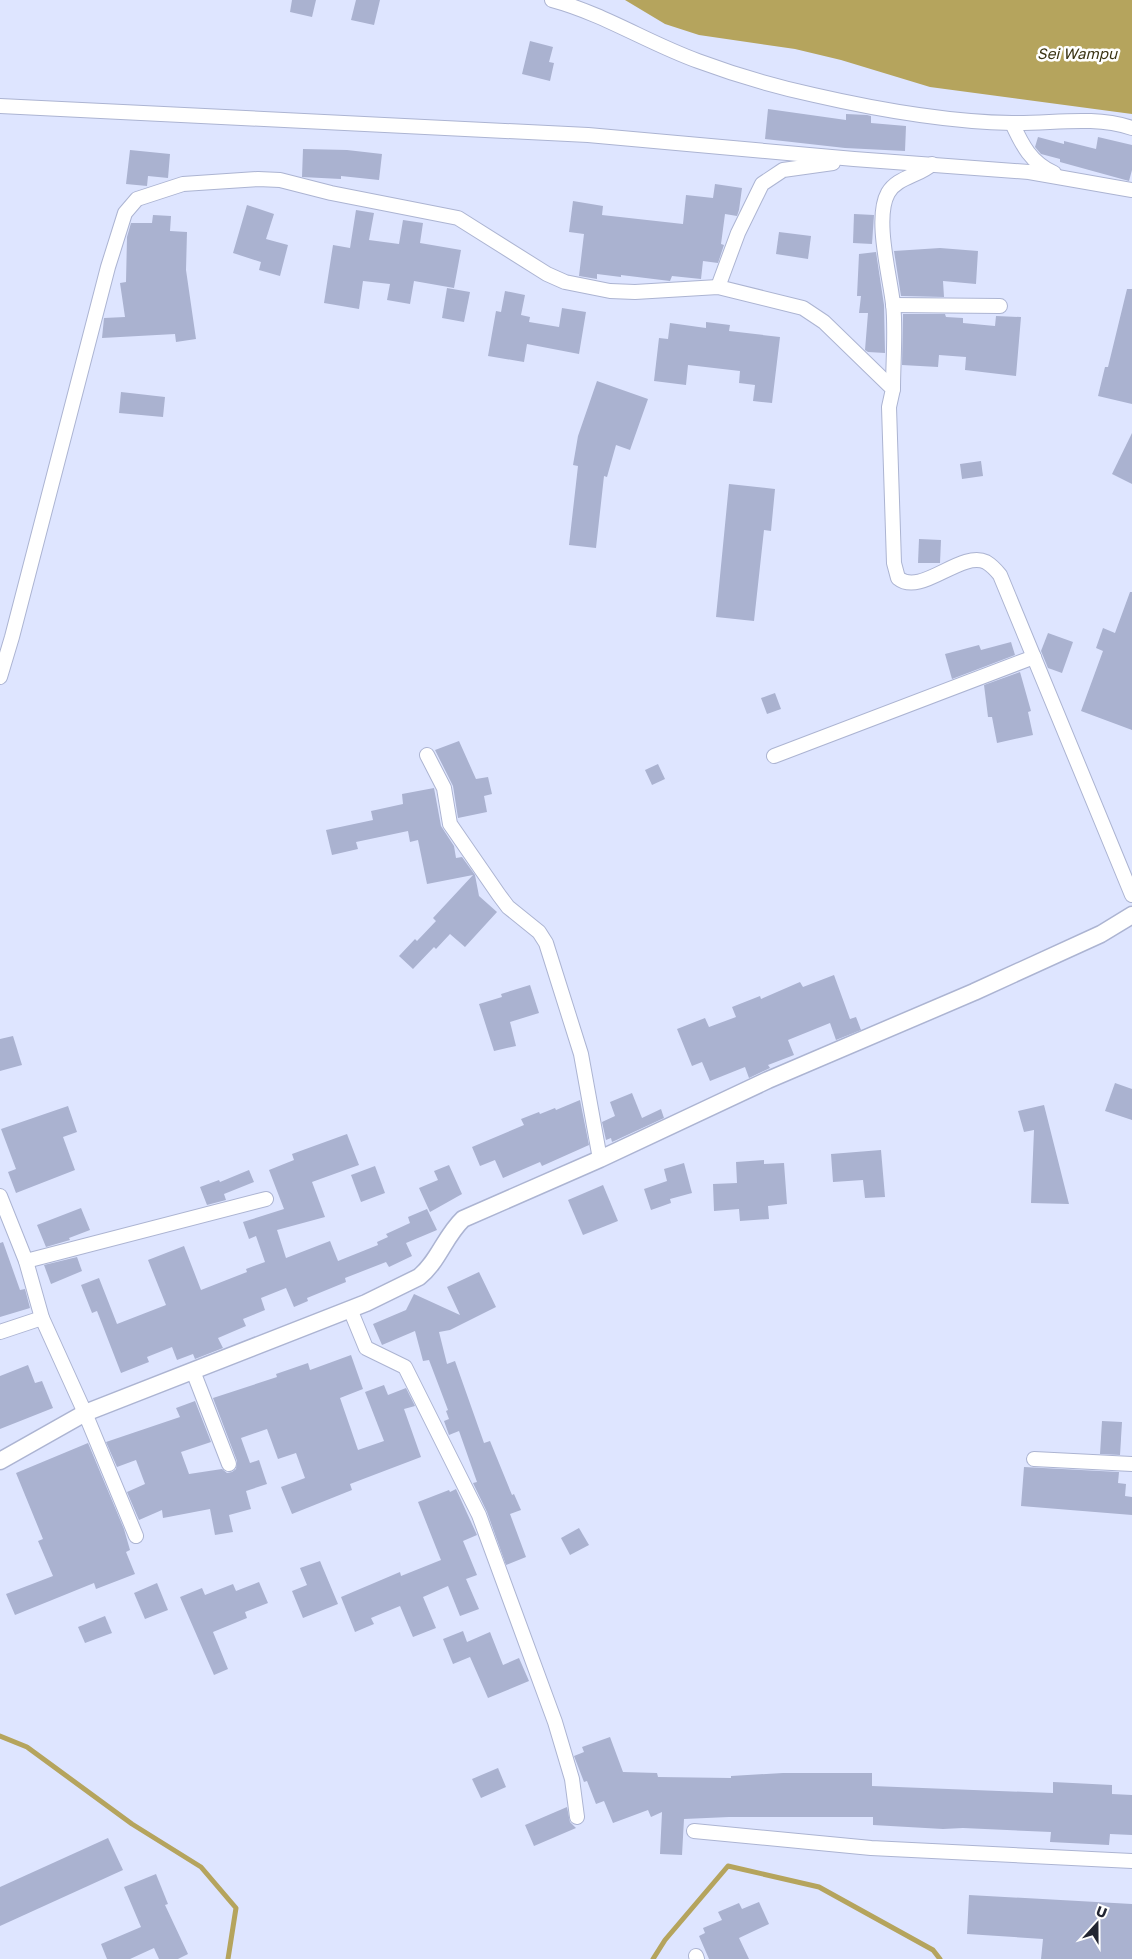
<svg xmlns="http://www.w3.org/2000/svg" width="1132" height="1959" viewBox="0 0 1132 1959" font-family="'Golos Text',sans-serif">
	<rect width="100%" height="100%" fill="#dee5ff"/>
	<path fill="#b5a45d" d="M625 0H1132V114L930 87 841 60 795 49 699 35 665 24Z"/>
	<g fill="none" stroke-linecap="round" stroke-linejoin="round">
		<g stroke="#b5a45d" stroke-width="5">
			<path d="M0 1736 27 1747 132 1824 201 1867 236 1908 228 1959"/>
			<path d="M653 1959 665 1940 728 1866 819 1887 933 1950 940 1959"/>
		</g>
	</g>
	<g fill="#aab2d0">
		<path d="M292 0H316L312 17 290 12Z"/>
		<path d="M356 0H380L374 25 351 20Z"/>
		<path d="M530 41 553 47 549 62 554 63 550 81 522 74Z"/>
		<path d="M768 109 846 120V114L867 115 871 116V123L906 126 905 151 845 148 765 139Z"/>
		<path d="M1038 137 1064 144V141L1096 149 1098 137 1132 145V170L1129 181 1060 162V159L1041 154 1035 147Z"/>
		<path d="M303 149 347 150 382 154 379 180 341 176V179L302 177Z"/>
		<path d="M130 150 170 154 168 178 148 176 147 186 126 184Z"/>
		<path d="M715 184 742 188 739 210 737 216 725 214 721 244 724 245 718 263 703 261 701 279 672 276 670 281 621 275V277L597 274V279L579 276 584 234 569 232 573 201 603 206 602 215 683 224 686 195 713 198Z"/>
		<path d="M247 205 274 214 266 239 288 245 280 276 259 270 261 262 233 253Z"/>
		<path d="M356 210 374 213 369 240 399 244 403 220 423 223 420 243 461 250 454 288 414 281 410 304 387 300 390 284 363 281 359 309 324 303 333 245 350 248Z"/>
		<path d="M854 214 874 215 872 244 853 243Z"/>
		<path d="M153 215 171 216 170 231 187 232 186 270 196 339 176 342 175 334 102 338 104 318 125 317 120 283 126 282 127 237 131 223H152Z"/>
		<path d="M779 232 811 236 808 259 776 254Z"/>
		<path d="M940 248 978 251 976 284 943 281 944 297 901 296 894 251Z"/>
		<path d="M876 252 884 305 885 353 868 352 865 350 868 313H859L861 296H857L859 254Z"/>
		<path d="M447 288 470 292 464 322 442 318Z"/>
		<path d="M1127 289H1132V404L1098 396 1105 367H1108Z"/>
		<path d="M505 291 525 295 521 315 530 317 529 322 559 327 562 308 586 312 579 354 527 344 524 362 488 356 496 311 501 312Z"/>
		<path d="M903 314H945L946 317 963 318V323L995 326 996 316 1021 317 1016 376 965 370 966 357 939 355 938 367 902 365Z"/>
		<path d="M706 322 730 325 729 331 780 337 772 403 753 401 755 385 739 383 740 371 688 365 686 385 654 381 659 338 668 339 670 323 706 328Z"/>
		<path d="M597 381 648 399 630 450 616 445 607 477 604 476 596 548 569 545 578 466 573 465 578 436Z"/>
		<path d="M121 392 165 397 163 417 119 413Z"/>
		<path d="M1132 433V484L1112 474Z"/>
		<path d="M981 461 983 476 962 479 960 464Z"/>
		<path d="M729 484 775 489 771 531 764 530 754 621 716 617Z"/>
		<path d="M919 539 941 540 940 563H918Z"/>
		<path d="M1130 592H1132V730L1081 711 1103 651 1096 648 1103 628 1115 633Z"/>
		<path d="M1048 633 1073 642 1062 673 1048 668 1041 651Z"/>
		<path d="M1011 642 1015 655 952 679 945 654 979 645 981 650Z"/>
		<path d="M1020 672 1031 711 1028 712 1033 735 997 743 992 717H988L984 685Z"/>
		<path d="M775 693 781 709 767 714 761 698Z"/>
		<path d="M459 741 476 779 488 777 492 794 484 796 487 812 458 818 453 786 435 750Z"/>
		<path d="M658 764 665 779 652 785 645 770Z"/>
		<path d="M434 788 441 826 454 846 456 858 462 857 475 875 479 896 497 912 465 947 450 934 436 949 434 947 413 969 399 956 415 939 417 941 436 921 433 918 473 875 427 884 418 840 410 842 408 831 356 842 358 849 332 855 326 830 373 820 371 811 403 804 402 794Z"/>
		<path d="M834 975 850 1019 856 1017 861 1030 836 1040 830 1023 788 1040 794 1055 768 1065 770 1068 749 1078 745 1067 710 1081 702 1062 692 1066 677 1029 705 1018 709 1027 736 1017 732 1007 760 996 761 999 800 982 803 987Z"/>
		<path d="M530 985 539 1013 510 1022 516 1046 494 1051 479 1004 502 997 501 994Z"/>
		<path d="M13 1036 22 1065 0 1071V1039Z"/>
		<path d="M1115 1083 1132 1089V1120L1105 1111Z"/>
		<path d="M632 1093 642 1118 661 1109 664 1118 612 1142 611 1138 606 1140 602 1122 615 1116 610 1102Z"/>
		<path d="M580 1100 589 1145 542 1166 540 1162 503 1178 495 1160 480 1166 472 1147 524 1125 521 1119 539 1112 540 1114 555 1108 556 1110Z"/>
		<path d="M1044 1105 1069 1204 1031 1203 1034 1130 1024 1132 1018 1111Z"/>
		<path d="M68 1106 77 1132 63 1137 75 1170 16 1193 8 1172 16 1169 1 1129Z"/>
		<path d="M347 1134 359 1165 312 1182 325 1217 277 1230 286 1258 330 1241 338 1261 378 1245 377 1242 388 1237 386 1234 410 1223 408 1217 427 1209 437 1230 406 1243 412 1256 389 1267 386 1262 345 1278 346 1282 307 1298 308 1301 294 1307 286 1288 261 1298 265 1310 243 1319 246 1326 218 1338 223 1348 195 1359 193 1354 177 1360 172 1347 147 1357 149 1362 121 1373 97 1311 92 1313 81 1285 99 1278 117 1324 166 1305 148 1260 184 1246 201 1290 247 1272 246 1269 265 1262 256 1236 249 1239 243 1222 284 1209 269 1170 294 1160 292 1154Z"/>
		<path d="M881 1150 885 1197 865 1198 863 1180 833 1182 831 1154Z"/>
		<path d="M764 1160V1164L784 1163 787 1204 768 1206 769 1219 740 1221 739 1209 714 1211 713 1184 737 1183 736 1162Z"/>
		<path d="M684 1163 692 1193 670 1199 671 1203 651 1210 644 1189 667 1181 664 1169Z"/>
		<path d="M449 1165 462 1194 430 1212 419 1188 438 1180 434 1171Z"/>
		<path d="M375 1166 385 1193 361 1202 351 1175Z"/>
		<path d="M249 1170 254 1182 224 1194 226 1200 207 1205 200 1187 219 1180 220 1182Z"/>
		<path d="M603 1185 618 1221 583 1235 568 1200Z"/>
		<path d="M81 1208 90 1230 69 1238 70 1240 46 1247 37 1225Z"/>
		<path d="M3 1242 20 1290 25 1289 30 1308 0 1317V1243Z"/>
		<path d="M77 1257 82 1271 51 1284 44 1265Z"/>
		<path d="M479 1272 496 1307 450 1330 439 1332 447 1364 455 1361 484 1443 490 1441 512 1495 514 1494 521 1510 510 1514 526 1557 506 1565 487 1512 473 1483 477 1482 459 1431 449 1435 444 1421 449 1419 446 1411 448 1410 429 1360 423 1361 415 1331 382 1345 373 1324 406 1310 414 1294 460 1315 447 1287Z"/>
		<path d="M351 1355 363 1389 340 1398 358 1450 384 1441 365 1392 384 1385 388 1395 406 1388 415 1406 404 1409 421 1457 350 1484 352 1490 292 1514 281 1487 305 1478 296 1453 278 1459 267 1429 241 1438 250 1463 259 1460 267 1484 246 1491 251 1509 229 1515 233 1532 215 1535 210 1509 163 1518 162 1510 139 1520 127 1492 145 1484 136 1460 117 1467 106 1442 180 1417 176 1408 195 1401 211 1442 181 1452 189 1474 222 1469 227 1473 232 1472 236 1469 237 1461 213 1398 277 1377 276 1374 308 1363 310 1370Z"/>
		<path d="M28 1365 35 1383 42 1381 53 1408 0 1429V1376Z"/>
		<path d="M1102 1421 1122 1422 1120 1455 1100 1454Z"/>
		<path d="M88 1443 124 1529 130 1550 126 1552 135 1574 96 1589 94 1583 15 1615 6 1594 53 1576 38 1541 43 1539 16 1473Z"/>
		<path d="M1024 1467 1119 1472 1118 1483 1126 1484 1125 1496 1132 1497V1515L1021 1506Z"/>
		<path d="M456 1489 477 1535 463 1541 477 1575 466 1579 479 1609 460 1616 448 1586 423 1597 436 1628 413 1637 400 1606 371 1618 374 1624 355 1632 341 1597 400 1572 401 1576 441 1560 418 1502 449 1490 450 1492Z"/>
		<path d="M579 1528 589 1545 570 1555 561 1538Z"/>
		<path d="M320 1561 338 1604 303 1618 292 1591 307 1585 300 1568Z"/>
		<path d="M259 1582 268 1603 245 1612 247 1618 213 1632 228 1669 214 1675 180 1597 202 1588 205 1595 233 1584 236 1591Z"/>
		<path d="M157 1583 168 1610 145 1619 134 1593Z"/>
		<path d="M105 1616 112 1633 85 1643 78 1627Z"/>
		<path d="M463 1631 467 1642 490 1632 503 1665 519 1658 529 1681 488 1698 470 1657 453 1664 443 1639Z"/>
		<path d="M610 1737 623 1772 657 1773 658 1777 731 1778V1776L783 1773H872V1786L1053 1793V1782L1112 1785V1794L1132 1795V1835L1110 1834 1109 1845 1050 1842 1051 1832 963 1828 943 1829 873 1825V1817H729L684 1819 682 1855 660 1854 662 1812 651 1817 648 1810 613 1823 604 1801 596 1804 587 1781 584 1782 574 1756 584 1752 582 1747Z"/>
		<path d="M498 1768 506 1787 481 1798 472 1779Z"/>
		<path d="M567 1807 570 1822 576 1828 534 1846 525 1825Z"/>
		<path d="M108 1838 123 1870 0 1926V1887Z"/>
		<path d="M156 1874 168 1904 165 1905 188 1954 178 1959H159L154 1948 130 1959H107L101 1944 141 1927 124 1887Z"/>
		<path d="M969 1895 1132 1904V1959H1041L1043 1939 967 1934Z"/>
		<path d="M759 1902 769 1924 739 1938 749 1959H709L699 1936 705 1933 703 1928 722 1920 718 1912 739 1903 742 1909Z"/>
	</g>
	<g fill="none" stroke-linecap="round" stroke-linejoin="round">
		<g stroke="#acb4d2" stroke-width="16">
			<g id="minor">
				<path d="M552 0C604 14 648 43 698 61 733 74 777 87 814 95 875 109 949 122 1012 123 1052 124 1092 115 1132 128"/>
				<path d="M0 106 588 135 854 159 1029 172 1132 190"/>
				<path d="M1012 123C1022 145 1031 163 1054 173"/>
				<path d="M718 287 738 233 762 184 783 170 833 163"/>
				<path d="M893 305 1000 306"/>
				<path d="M893 389C893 363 896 328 893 304 890 276 874 218 888 193 897 177 919 176 932 164"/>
				<path d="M0 677 12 637 108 267 125 213 137 199 183 184 258 179 280 180 331 193 458 218 547 274 565 282 610 291 635 292 718 287 803 308 824 322 893 389 889 407 894 563 898 578C921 597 961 550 986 562 991 565 996 570 1000 575L1132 895"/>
				<path d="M427 755 444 788 450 824 499 895 508 907 539 932 546 943 581 1054 600 1159"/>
				<path d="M774 756 1034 657"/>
				<path d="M0 1196 26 1261 42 1318 85 1413 136 1536"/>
				<path d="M26 1261 266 1199"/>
				<path d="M350 1309 366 1348 405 1367 479 1515 555 1722 572 1779 577 1817"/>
				<path d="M0 1332 42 1318"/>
				<path d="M193 1371 229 1464"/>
				<path d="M1034 1459 1132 1464"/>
				<path d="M694 1831 871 1848 1132 1861"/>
				<path d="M696 1956 697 1959"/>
			</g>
		</g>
		<g stroke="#acb4d2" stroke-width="19">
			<path id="tertiary" d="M0 1461 85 1413 366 1303 419 1277C438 1262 445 1236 463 1219L600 1159 768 1080 974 992 1101 934 1132 915"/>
		</g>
		<use href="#minor" stroke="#fff" stroke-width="14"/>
		<use href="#tertiary" stroke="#fff" stroke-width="16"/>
	</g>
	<g text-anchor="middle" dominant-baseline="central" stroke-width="5" stroke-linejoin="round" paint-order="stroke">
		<g font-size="15" font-style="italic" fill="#3b3414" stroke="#fff">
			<text x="1077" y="53">Sei Wampu</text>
		</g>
	</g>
	<g transform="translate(1097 1924) rotate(21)" stroke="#ffffff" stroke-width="4" paint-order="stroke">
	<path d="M0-4L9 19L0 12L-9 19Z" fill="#232632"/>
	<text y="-8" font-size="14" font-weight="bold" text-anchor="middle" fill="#232632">U</text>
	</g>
</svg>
